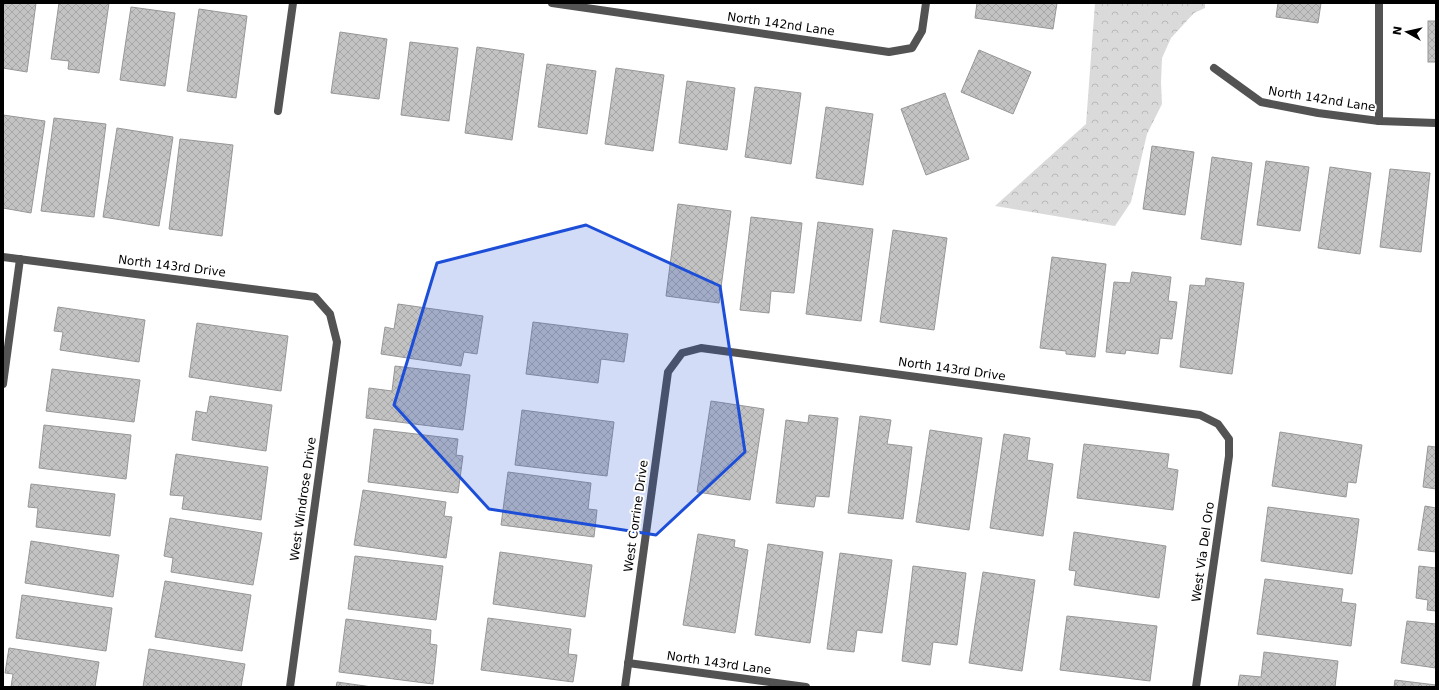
<svg xmlns="http://www.w3.org/2000/svg" width="1439" height="690" viewBox="0 0 1439 690" font-family="'DejaVu Sans',sans-serif">
	<defs>
		<pattern id="forest-crowns" width="20" height="18" patternUnits="userSpaceOnUse"><rect width="20" height="18" fill="#dadada"/><path d="M2 6a3 3 0 1 1 6 0M12 15a3 3 0 1 1 6 0" fill="none" stroke="#b9b9b9"/></pattern>
		<pattern id="building-cross-hatch" width="8" height="8" patternUnits="userSpaceOnUse"><rect width="8" height="8" fill="#c3c3c3"/><path d="M0 0l8 8M0 8l8-8" fill="none" stroke="#a6a6a6"/></pattern>
	</defs>
	<rect width="100%" height="100%" fill="#fff"/>
	<path fill="url(#forest-crowns)" d="M1095 3H1205V8L1194 13 1171 38 1162 58 1161 82 1162 104 1147 134 1131 202 1115 226 995 206 1086 124Z"/>
	<g fill="url(#building-cross-hatch)" stroke="#979797">
		<path d="M3 3H36L27 72 3 68Z"/>
		<path d="M59 3H109L99 73 68 69 69 61 51 59Z"/>
		<path d="M977 3H1057L1053 29 975 18Z"/>
		<path d="M1278 3H1321L1318 23 1276 17Z"/>
		<path d="M131 7 175 13 165 86 120 80Z"/>
		<path d="M199 9 247 16 236 98 187 91Z"/>
		<rect x="1428" y="21" width="8" height="41"/>
		<path d="M340 32 387 39 379 99 331 93Z"/>
		<path d="M410 42 458 48 449 121 401 115Z"/>
		<path d="M477 47 524 54 512 140 465 133Z"/>
		<path d="M979 50 1031 72 1013 114 961 92Z"/>
		<path d="M547 64 596 71 587 134 538 127Z"/>
		<path d="M616 68 664 75 653 151 605 144Z"/>
		<path d="M687 81 735 88 727 150 679 143Z"/>
		<path d="M755 87 801 93 791 164 745 157Z"/>
		<path d="M945 93 969 159 926 175 901 109Z"/>
		<path d="M826 107 873 114 863 185 816 178Z"/>
		<path d="M3 115 45 121 31 213 3 208Z"/>
		<path d="M54 118 106 124 94 217 41 211Z"/>
		<path d="M117 128 173 137 159 226 103 217Z"/>
		<path d="M180 139 233 145 222 236 169 229Z"/>
		<path d="M1152 146 1194 152 1185 215 1143 209Z"/>
		<path d="M1212 157 1252 163 1241 245 1201 239Z"/>
		<path d="M1266 161 1309 167 1300 231 1257 225Z"/>
		<path d="M1330 167 1371 173 1360 254 1318 248Z"/>
		<path d="M1390 169 1430 173 1421 252 1380 247Z"/>
		<path d="M678 204 731 211 719 303 666 296Z"/>
		<path d="M751 217 802 223 794 293 771 291 769 313 740 310Z"/>
		<path d="M818 222 873 229 861 321 806 314Z"/>
		<path d="M893 230 947 238 934 330 880 322Z"/>
		<path d="M1052 257 1106 264 1095 357 1066 354V351L1040 348Z"/>
		<path d="M1132 272 1171 277 1168 301 1177 302 1172 339 1160 338 1158 354 1126 350 1125 354 1106 352 1114 282 1130 283Z"/>
		<path d="M1206 278 1244 283 1232 374 1180 367 1190 285 1205 286Z"/>
		<path d="M398 304 483 316 477 354 464 352 461 366 381 354 385 327 394 329Z"/>
		<path d="M58 307 145 320 139 362 60 350 63 332 54 331Z"/>
		<path d="M533 322 628 334 624 362 601 359 598 383 526 374Z"/>
		<path d="M197 323 288 336 281 391 189 377Z"/>
		<path d="M395 366 470 375 463 430 366 418 369 388 392 391Z"/>
		<path d="M52 369 140 380 134 422 46 411Z"/>
		<path d="M210 396 272 405 266 451 192 440 196 411 207 413Z"/>
		<path d="M711 401 764 409 750 500 697 492Z"/>
		<path d="M522 410 614 422 607 476 515 465Z"/>
		<path d="M809 415 838 418 829 497 816 496 814 507 776 503 786 420 808 423Z"/>
		<path d="M860 416 891 420 887 444 912 447 903 519 848 513Z"/>
		<path d="M44 425 131 435 126 479 39 468Z"/>
		<path d="M374 429 458 439 456 455 463 456 458 493 368 482Z"/>
		<path d="M930 430 982 438 969 530 916 522Z"/>
		<path d="M1280 432 1362 445 1356 483 1348 482 1346 497 1272 486Z"/>
		<path d="M1004 434 1030 438 1027 460 1053 464 1043 536 990 528Z"/>
		<path d="M1084 444 1169 454 1167 468 1178 470 1173 510 1077 498Z"/>
		<path d="M1428 446 1436 447V489L1423 487Z"/>
		<path d="M176 454 268 467 261 520 182 509 184 496 170 495Z"/>
		<path d="M508 472 591 483 588 509 597 510 594 537 501 525Z"/>
		<path d="M31 484 115 494 110 536 36 527 38 508 28 507Z"/>
		<path d="M363 490 446 502 444 516 452 517 446 558 354 545Z"/>
		<path d="M1425 506 1436 508V552L1418 550Z"/>
		<path d="M1268 507 1359 519 1352 574 1261 561Z"/>
		<path d="M170 518 262 533 253 585 171 572 173 558 164 556Z"/>
		<path d="M1074 532 1166 546 1159 598 1074 585 1076 571 1069 570Z"/>
		<path d="M698 534 735 540 734 547 748 550 735 633 683 625Z"/>
		<path d="M31 541 119 555 113 597 25 583Z"/>
		<path d="M768 544 823 552 810 643 755 635Z"/>
		<path d="M500 552 592 565 585 617 493 604Z"/>
		<path d="M840 553 892 560 882 633 857 630 854 652 827 649Z"/>
		<path d="M355 556 443 566 436 620 348 609Z"/>
		<path d="M913 566 966 573 957 645 933 642 930 665 902 661Z"/>
		<path d="M1419 566 1436 568V611L1427 610 1428 600 1416 598Z"/>
		<path d="M983 572 1035 580 1022 671 969 663Z"/>
		<path d="M1265 579 1343 589 1341 602 1356 604 1351 646 1257 634Z"/>
		<path d="M165 581 251 595 242 651 155 637Z"/>
		<path d="M22 595 112 608 106 651 16 638Z"/>
		<path d="M1067 616 1157 626 1150 681 1060 670Z"/>
		<path d="M488 618 571 629 568 654 577 655 573 682 481 670Z"/>
		<path d="M346 619 431 630 430 644 437 645 433 684 339 672Z"/>
		<path d="M1407 621 1436 624V668L1401 663Z"/>
		<path d="M9 648 99 662 95 687H11L13 674 5 673Z"/>
		<path d="M149 649 245 664 241 687H143Z"/>
		<path d="M1264 652 1338 661 1335 687H1238L1240 675 1261 677Z"/>
		<path d="M1395 680 1436 685V687H1394Z"/>
		<path d="M337 682 372 687H336Z"/>
	</g>
	<g fill="none" stroke-linecap="round" stroke-linejoin="round">
		<g stroke="#535353" stroke-width="8">
			<path d="M552 3 889 52 912 48 922 31 926 3"/>
			<path d="M1379 3V121"/>
			<path d="M1214 68 1261 102 1318 113 1379 121 1436 123"/>
			<path d="M278 111 293 3"/>
			<path d="M3 257 315 297 330 314 337 342 290 687"/>
			<path d="M3 384 20 259"/>
			<path d="M628 663 806 687"/>
			<path d="M625 687 668 372 682 353 701 348 1200 415 1218 424 1229 439V456L1196 687"/>
		</g>
	</g>
	<path fill="#1d4ed8" fill-opacity="0.2" stroke="#1d4ed8" stroke-width="3" stroke-linejoin="round" d="M586 225 720 286 745 452 656 535 489 509 394 405 437 263Z"/>
	<g text-anchor="middle" dominant-baseline="central" stroke-width="4" stroke-linejoin="round" paint-order="stroke">
		<g font-size="12" fill="#000" stroke="#fff">
			<text transform="translate(781 24) rotate(8)">North 142nd Lane</text>
			<text transform="translate(1322 99) rotate(9)">North 142nd Lane</text>
			<text transform="translate(172 266) rotate(7)">North 143rd Drive</text>
			<text transform="translate(952 369) rotate(8)">North 143rd Drive</text>
			<text transform="translate(303 499) rotate(-82)">West Windrose Drive</text>
			<text transform="translate(636 516) rotate(-82)">West Corrine Drive</text>
			<text transform="translate(1203 552) rotate(-82)">West Via Del Oro</text>
			<text transform="translate(719 663) rotate(8)">North 143rd Lane</text>
		</g>
	</g>
	<rect width="1439" height="690" fill="none" stroke="#000000" stroke-width="8"/>
	<g transform="translate(1407 32) rotate(278)" stroke="#ffffff" stroke-width="3" paint-order="stroke">
	<path d="M0-3L7 15L0 10L-7 15Z" fill="#000000"/>
	<text y="-6" font-size="11" font-weight="bold" text-anchor="middle" fill="#000000">N</text>
	</g>
</svg>
